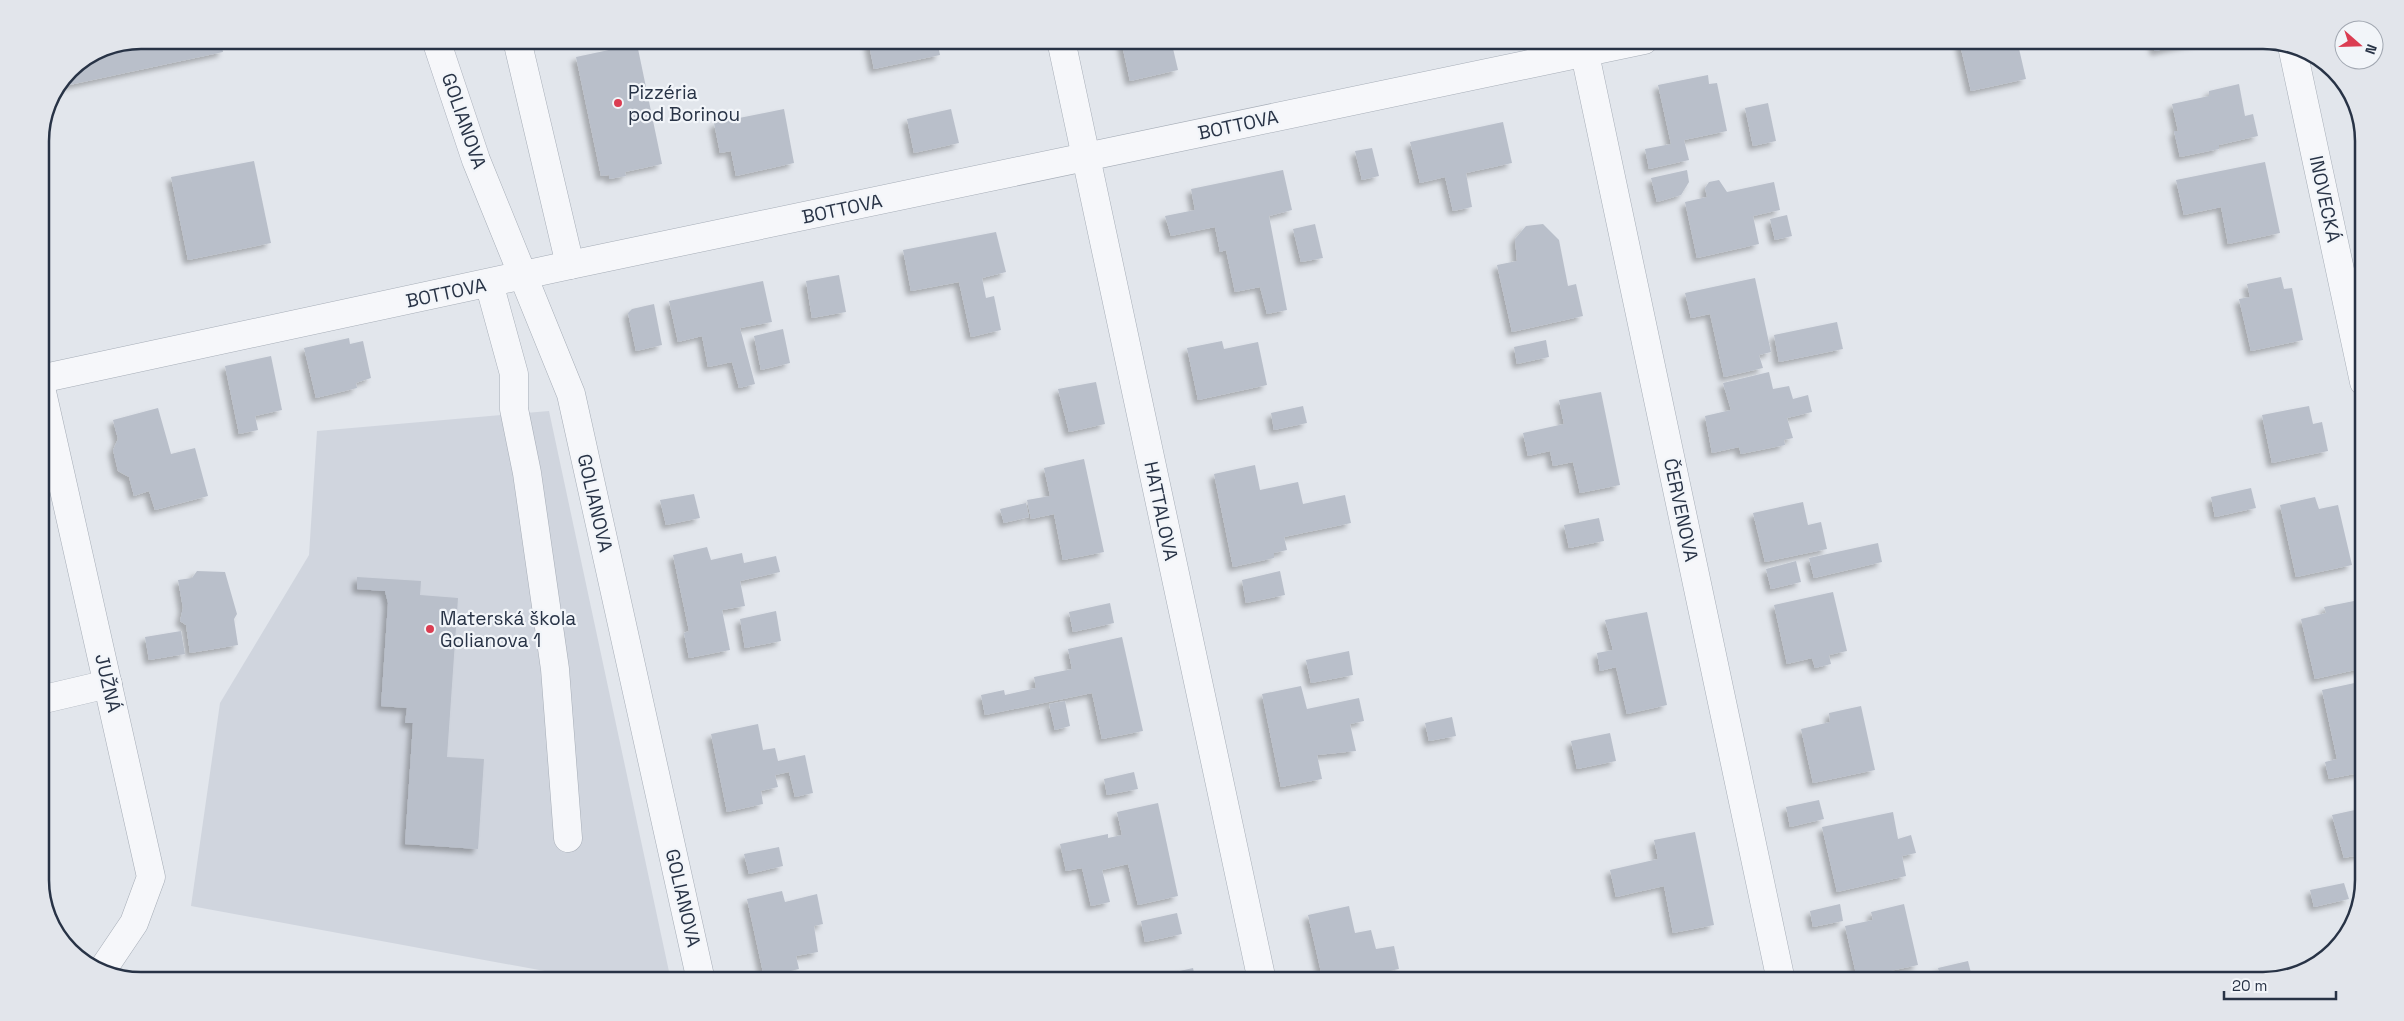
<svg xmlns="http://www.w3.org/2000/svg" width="2404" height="1021" viewBox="0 0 2404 1021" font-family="'Space Grotesk',sans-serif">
	<defs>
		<filter id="shadow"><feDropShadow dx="-4.5" dy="4.5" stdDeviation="2.5" flood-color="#0004"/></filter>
	</defs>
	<rect width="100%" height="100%" fill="#e2e6ec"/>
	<path fill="#d0d5de" d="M549 411 671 981H599L191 906 220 703 309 555 317 431Z"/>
	<g fill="#b9bfca" filter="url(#shadow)">
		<path d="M141 40H221L223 52 60 87V84L70 69 103 48Z"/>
		<path d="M868 40H937L940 55 874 69Z"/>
		<path d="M1121 40H1171L1178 70 1130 81Z"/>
		<path d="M1959 40H2017L2026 79 1971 91Z"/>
		<path d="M2152 40H2202V41L2155 51Z"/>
		<path d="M637 44 662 164 625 172 626 176 609 179V175L601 176 576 57Z"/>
		<path d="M1708 75 1709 84 1717 83 1727 131 1684 140 1689 160 1649 169 1645 149 1671 144 1658 85Z"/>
		<path d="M2239 84 2245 116 2253 114 2258 136 2219 145V149L2180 157 2174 131H2178L2172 104 2209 96V91Z"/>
		<path d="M1768 103 1776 141 1753 146 1745 108Z"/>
		<path d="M784 109 794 163 736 176 731 151 720 153 714 123Z"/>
		<path d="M951 109 959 143 914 153 907 119Z"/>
		<path d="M1503 122 1512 163 1466 173 1472 207 1453 211 1445 177 1420 183 1410 142Z"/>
		<path d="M1372 148 1379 176 1362 180 1355 151Z"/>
		<path d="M254 161 271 243 188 260 171 177Z"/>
		<path d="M2265 162 2280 233 2228 244 2221 207 2184 215 2176 180Z"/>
		<path d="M1283 170 1292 210 1269 216 1287 310 1267 314 1260 287 1235 292 1226 250 1220 252 1215 227 1171 236 1165 216 1195 210 1191 189Z"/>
		<path d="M1687 170 1689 182 1681 195 1657 202 1651 178Z"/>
		<path d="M1719 180 1727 192 1774 182 1780 210 1753 216 1759 244 1697 258 1685 202 1707 197 1705 188 1709 182Z"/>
		<path d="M1787 215 1792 236 1775 240 1770 219Z"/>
		<path d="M1315 224 1323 258 1301 262 1293 229Z"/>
		<path d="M1543 224 1559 240 1568 286 1576 284 1583 316 1512 332 1497 265 1517 261 1515 239 1526 226Z"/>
		<path d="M996 232 1006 272 982 278 986 298 994 296 1001 330 971 337 959 282 911 291 903 250Z"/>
		<path d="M839 275 846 312 812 318 806 281Z"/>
		<path d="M2281 277 2284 289 2292 288 2303 340 2251 351 2239 299 2250 297 2247 284Z"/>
		<path d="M1755 278 1771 352 1759 355 1763 368 1724 377 1710 314 1691 318 1685 293Z"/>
		<path d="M763 281 772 322 740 328 755 384 739 388 732 362 708 367 702 336 678 342 669 301Z"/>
		<path d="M654 304 662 345 636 351 628 313 632 309Z"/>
		<path d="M1837 322 1843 349 1779 362 1774 335Z"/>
		<path d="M783 329 790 363 761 370 754 336Z"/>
		<path d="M349 338 350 344 363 341 371 378 356 383 357 388 316 398 304 348Z"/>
		<path d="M1546 340 1549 357 1517 364 1514 347Z"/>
		<path d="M1222 341 1224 349 1258 342 1267 385 1198 400 1187 348Z"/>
		<path d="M271 356 282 410 255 416 258 430 239 434 225 366Z"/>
		<path d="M1769 372 1773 389 1789 386 1793 399 1808 395 1812 412 1787 418 1793 438 1784 440 1785 445 1741 454 1739 447 1712 453 1705 416 1731 410 1723 383Z"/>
		<path d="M1096 382 1105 424 1069 432 1058 389Z"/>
		<path d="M1601 392 1620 485 1580 493 1573 462 1553 466 1550 451 1528 456 1523 433 1564 424 1559 400Z"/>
		<path d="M1303 406 1307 423 1274 430 1271 413Z"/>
		<path d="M2309 406 2313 424 2322 422 2328 451 2272 463 2262 415Z"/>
		<path d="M158 408 171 454 195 448 208 496 155 510 149 491 134 496 129 477 118 471 113 450 118 439 113 420Z"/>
		<path d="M1084 459 1104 552 1063 560 1054 514 1031 519 1027 500 1050 496 1044 468Z"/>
		<path d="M1255 465 1260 490 1298 482 1303 504 1345 495 1351 523 1284 537 1287 550 1274 553V558L1233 567 1214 474Z"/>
		<path d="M2251 488 2256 508 2215 517 2211 497Z"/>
		<path d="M694 494 700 518 666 525 660 500Z"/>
		<path d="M2315 497 2319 509 2338 505 2352 565 2296 577 2280 505Z"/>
		<path d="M1803 502 1808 525 1821 522 1827 549 1765 562 1753 513Z"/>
		<path d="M1026 503 1029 517 1004 523 1000 509Z"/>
		<path d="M1599 518 1604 541 1569 548 1564 525Z"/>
		<path d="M1878 543 1882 562 1814 578 1809 558Z"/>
		<path d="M707 547 711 560 742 553 744 563 776 556 780 572 740 581 745 606 722 610 730 650 689 658 684 633 689 631 673 555Z"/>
		<path d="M1796 561 1801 582 1771 589 1766 569Z"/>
		<path d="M197 571 225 572 237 614 234 619 238 645 190 653 186 625 180 621 183 608 178 580 192 578Z"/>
		<path d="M1280 571 1285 595 1246 603 1242 580Z"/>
		<path d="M357 577 421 581 420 595 458 598 447 757 484 759 478 849 405 844 413 723H405L407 708 381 706 388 603 385 591 357 589Z"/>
		<path d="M1833 592 1847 651 1829 655 1831 664 1815 668 1812 658 1787 664 1774 605Z"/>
		<path d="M2359 600 2364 621V668L2315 679 2301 619 2326 613 2324 607Z"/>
		<path d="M1110 603 1114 623 1073 632 1069 612Z"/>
		<path d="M776 611 781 641 745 648 740 619Z"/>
		<path d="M1647 612 1667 705 1627 714 1616 667 1600 671 1597 653 1613 650 1605 620Z"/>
		<path d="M181 631 185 654 149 660 145 637Z"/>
		<path d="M1122 637 1143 731 1102 739 1092 693 985 715 981 695 1004 690 1005 695 1036 688 1034 677 1072 669 1068 649Z"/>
		<path d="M1349 651 1353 675 1311 683 1306 660Z"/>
		<path d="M2364 681V772L2329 779 2325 762 2337 759 2322 690Z"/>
		<path d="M1301 686 1307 709 1359 698 1364 721 1350 724 1356 751 1317 755 1322 779 1281 787 1262 694Z"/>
		<path d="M1065 701 1070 726 1055 730 1049 704Z"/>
		<path d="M1861 706 1875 770 1813 783 1801 729 1830 722 1829 713Z"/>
		<path d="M1452 717 1456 736 1429 741 1425 723Z"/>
		<path d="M758 724 763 750 775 748 778 761 805 755 813 793 795 797 789 772 775 775 778 787 761 791 763 804 727 812 711 734Z"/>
		<path d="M1610 733 1616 761 1577 769 1571 741Z"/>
		<path d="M1134 772 1138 789 1107 795 1104 779Z"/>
		<path d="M1819 800 1824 819 1790 827 1786 807Z"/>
		<path d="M1158 803 1178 896 1138 905 1128 864 1102 870 1110 902 1091 906 1082 868 1066 871 1060 844 1108 834V838L1122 835 1117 812Z"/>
		<path d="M2364 808V854L2344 858 2332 815Z"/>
		<path d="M1893 812 1898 839 1911 835 1916 853 1902 856 1906 876 1837 892 1822 827Z"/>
		<path d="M1695 832 1714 925 1673 933 1664 886 1616 897 1610 870 1658 859 1654 840Z"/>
		<path d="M779 847 783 866 749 874 744 854Z"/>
		<path d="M2344 883 2349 899 2314 907 2310 890Z"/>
		<path d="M782 891 785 902 817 894 823 924 814 926 818 952 796 956 799 969 764 977 747 899Z"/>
		<path d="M1840 904 1843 921 1813 927 1810 911Z"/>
		<path d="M1904 904 1918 965 1857 978 1845 926 1873 920 1871 912Z"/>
		<path d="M1349 906 1355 933 1371 930 1376 949 1394 946 1399 969 1363 976 1365 981H1323L1308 915Z"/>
		<path d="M1177 913 1182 934 1145 942 1141 921Z"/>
		<path d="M1968 961 1973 981H1941L1938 968Z"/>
		<path d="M1193 968 1196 981H1154L1153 977Z"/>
	</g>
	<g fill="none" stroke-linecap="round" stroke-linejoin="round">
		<g stroke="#a6adb7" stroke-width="29">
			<g id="minor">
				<path d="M436 40 476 160 571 394 701 981"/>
				<path d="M517 40 570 265"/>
				<path d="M1061 40 1262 981"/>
				<path d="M1582 40 1781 981"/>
				<path d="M2292 46 2364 382"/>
				<path d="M489 283 514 374V409L527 473 555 669 568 838"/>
				<path d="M40 379 570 265 1644 40"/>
				<path d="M40 383 151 877 134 923 101 972"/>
				<path d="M40 700 108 684"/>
			</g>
		</g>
		<use href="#minor" stroke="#f6f7fa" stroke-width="28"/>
	</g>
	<g fill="#db3d52" stroke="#f2f5f9" stroke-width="2">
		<circle cx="618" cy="103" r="5"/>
		<circle cx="430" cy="629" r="5"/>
	</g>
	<g text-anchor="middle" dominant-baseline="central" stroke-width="4.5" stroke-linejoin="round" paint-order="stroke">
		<g font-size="19" fill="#283346" stroke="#f2f5f9" text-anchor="start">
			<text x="628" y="92">Pizzéria<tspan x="628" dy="22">pod Borinou</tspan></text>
			<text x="440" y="618">Materská škola<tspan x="440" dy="22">Golianova 1</tspan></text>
		</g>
		<g font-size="19" fill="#283346" stroke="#f2f5f9">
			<text transform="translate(464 121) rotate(71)">GOLIANOVA</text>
			<text transform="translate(1238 125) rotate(-12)">BOTTOVA</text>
			<text transform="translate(2325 199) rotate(78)">INOVECKÁ</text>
			<text transform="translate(842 209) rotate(-12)">BOTTOVA</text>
			<text transform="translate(446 293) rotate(-12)">BOTTOVA</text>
			<text transform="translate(595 503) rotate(77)">GOLIANOVA</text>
			<text transform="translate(1681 510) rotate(78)">ČERVENOVA</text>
			<text transform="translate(1161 511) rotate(78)">HATTALOVA</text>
			<text transform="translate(108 683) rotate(77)">JUŽNÁ</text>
			<text transform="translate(683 898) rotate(77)">GOLIANOVA</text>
		</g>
	</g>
	<path d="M0 0H2404V1021H0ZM141 49H2263A92 92 0 0 1 2355 141V880A92 92 0 0 1 2263 972H141A92 92 0 0 1 49 880V141A92 92 0 0 1 141 49Z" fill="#e2e5eb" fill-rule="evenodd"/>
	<path fill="none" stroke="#283346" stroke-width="2.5" d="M141 49H2263A92 92 0 0 1 2355 141V880A92 92 0 0 1 2263 972H141A92 92 0 0 1 49 880V141A92 92 0 0 1 141 49Z"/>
	<g transform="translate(2359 45) rotate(110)"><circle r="24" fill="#f2f5f9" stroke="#a1a7b1"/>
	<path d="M0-4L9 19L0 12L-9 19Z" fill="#db3d52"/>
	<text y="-8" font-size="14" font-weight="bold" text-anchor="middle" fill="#283346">N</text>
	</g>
	<path d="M2224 991v8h112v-8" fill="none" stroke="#283346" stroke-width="2.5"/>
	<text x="2232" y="991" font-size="15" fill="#283346" stroke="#f2f5f9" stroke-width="4" paint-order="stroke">20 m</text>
</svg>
